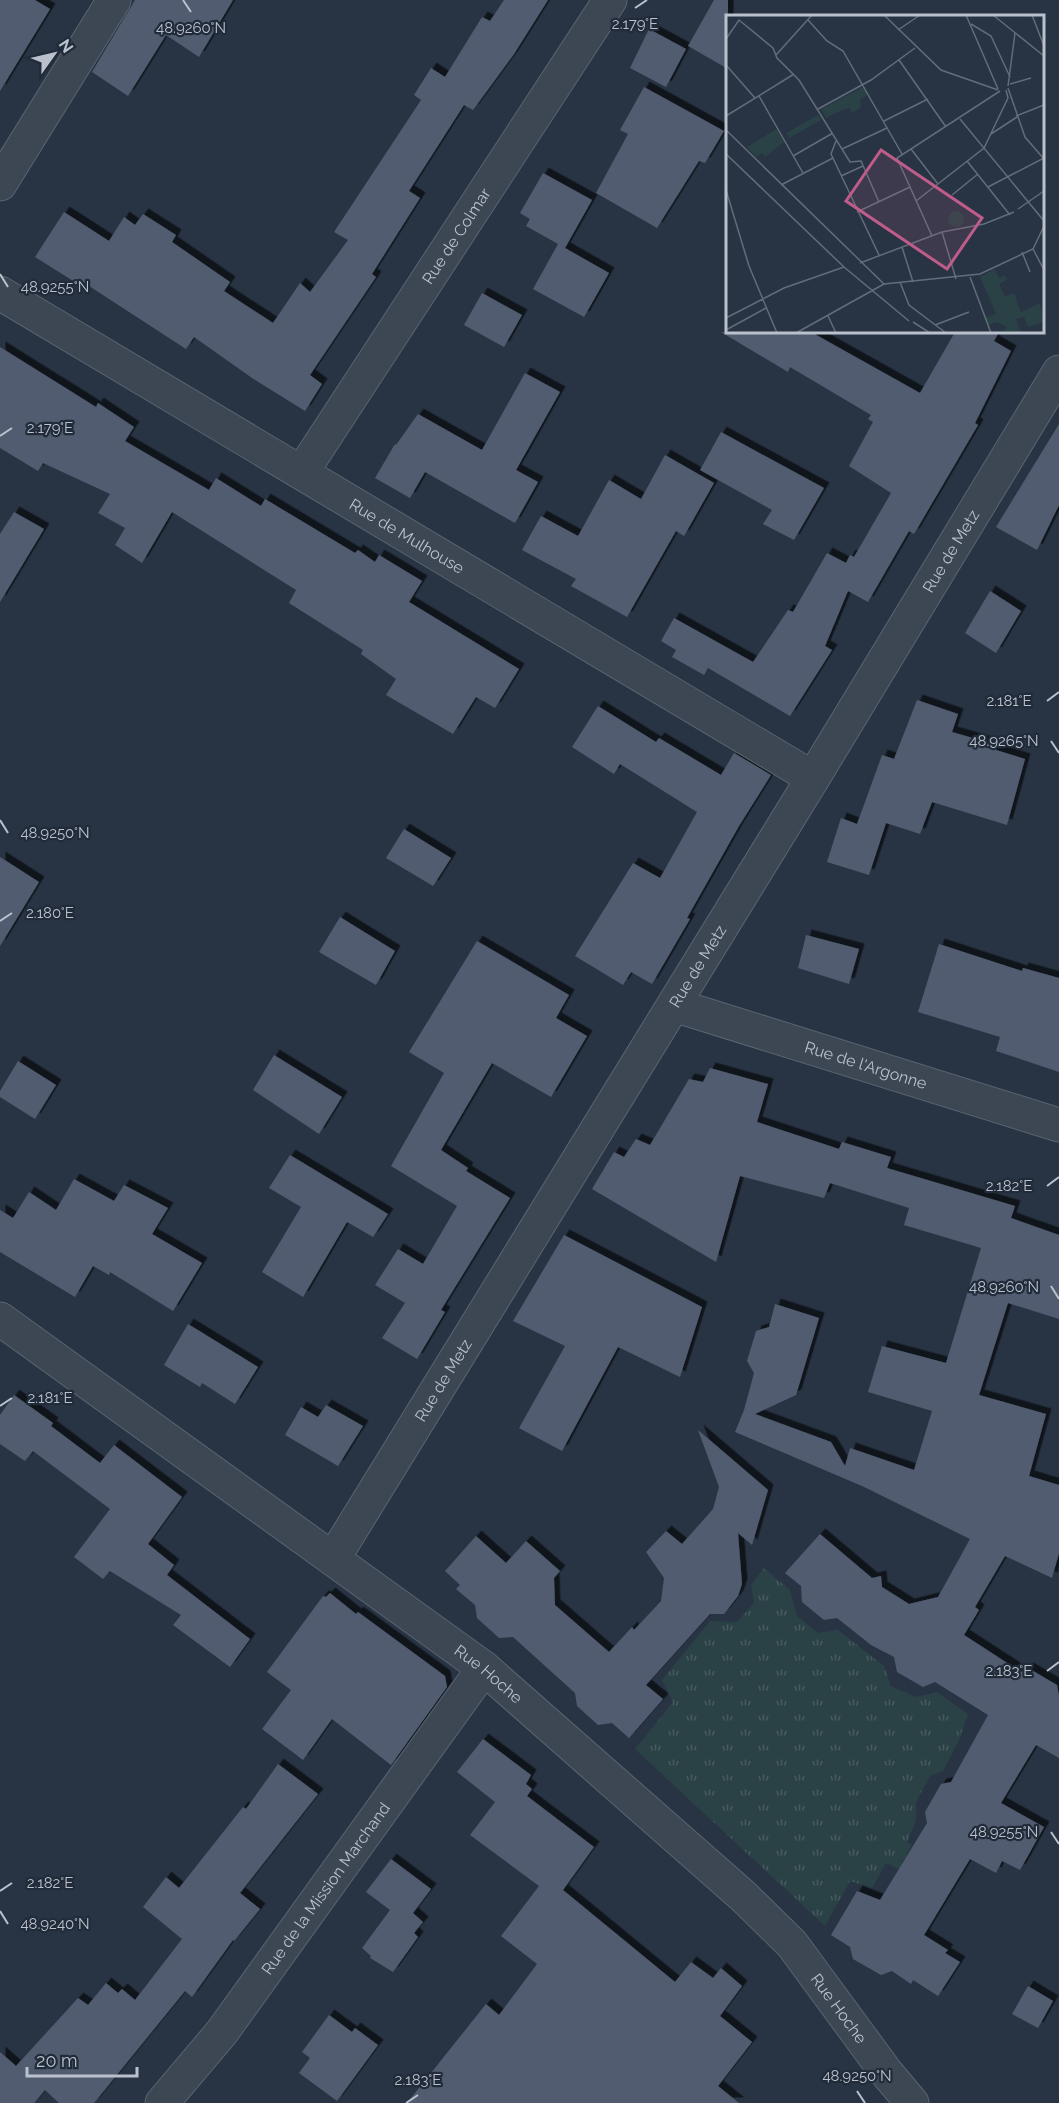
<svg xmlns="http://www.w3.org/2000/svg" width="1059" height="2103" viewBox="0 0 1059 2103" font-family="Raleway,sans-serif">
	<defs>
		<pattern id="grass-tufts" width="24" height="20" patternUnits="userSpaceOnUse" patternTransform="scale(1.5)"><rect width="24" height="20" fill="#2a4145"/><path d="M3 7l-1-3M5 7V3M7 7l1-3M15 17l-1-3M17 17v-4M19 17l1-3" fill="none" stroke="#475b5f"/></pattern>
		<filter id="shadow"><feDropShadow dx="5.5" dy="-5.5" stdDeviation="0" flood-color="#0009"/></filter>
	</defs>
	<rect width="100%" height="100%" fill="#283444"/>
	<path fill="url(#grass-tufts)" d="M764 1568 790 1590 797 1616 818 1633 838 1630 884 1666 891 1686 916 1697 937 1692 968 1714 959 1740 943 1771 930 1776 916 1802V1821L907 1842 912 1845 899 1869 886 1863 872 1888 850 1881 825 1926 635 1749 673 1702 662 1680 710 1621 737 1622 754 1603 751 1585Z"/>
	<g fill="#515c6f" filter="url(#shadow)">
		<path d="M0 0H35L50 9 0 91Z"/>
		<path d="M135 0H233L199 57 166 35 128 96 92 72Z"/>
		<path d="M504 0H548L514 54 473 110 464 105 409 191 420 198 372 274 376 277 310 375 322 384 305 411 252 378 194 337 186 349 89 286 86 289 35 257 64 212 109 241 124 217 135 225 143 214 176 235 172 242 230 282 224 291 273 323 300 283 310 292 348 240 334 232 421 100 414 95 431 68 445 77 482 17 490 21Z"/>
		<path d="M714 0H728V69L688 46Z"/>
		<path d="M649 29 686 49 666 87 630 68Z"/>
		<path d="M644 87 724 131 705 163 699 161 657 228 596 193 628 134 620 130Z"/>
		<path d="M543 173 592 200 565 248 609 273 584 317 533 289 558 244 526 226 530 219 520 213Z"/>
		<path d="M482 293 522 315 504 347 464 325Z"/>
		<path d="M721 332H811L920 393 955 332H999L994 341 1011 351 975 423 978 425 914 534 909 531 868 602 848 591 825 646 832 650 790 716 708 668 704 675 672 657 676 650 661 641 674 618 753 662 788 610 793 612 827 553 846 563 850 555 854 557 891 493 849 466 873 422 868 419 871 415 790 367 788 372Z"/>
		<path d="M0 347 96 407 98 403 134 427 125 441 209 490 216 478 261 506 265 499 355 553 358 550 375 562 379 555 422 581 409 602 519 669 495 708 476 697 453 734 386 695 396 679 361 654 363 650 289 603 296 590 172 512 142 563 115 545 125 528 98 513 110 494 43 463 38 471 0 448Z"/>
		<path d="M525 373 560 392 516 470 538 482 515 523 425 472 410 498 375 478 395 444 396 445 418 414 482 450Z"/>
		<path d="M1059 424V505L1037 550 996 527Z"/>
		<path d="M721 432 824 488 794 540 763 524 772 510 700 470Z"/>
		<path d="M665 455 714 483 684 536 676 531 627 617 571 586 576 579 522 550 541 516 578 536 609 480 641 499Z"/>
		<path d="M14 512 44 529 0 602V534Z"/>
		<path d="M990 591 1021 611 996 653 965 633Z"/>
		<path d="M917 700 958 714 952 732 997 745 996 750 1025 759 1007 825 932 802 920 834 886 823 869 875 827 862 841 818 857 824 882 755 894 759Z"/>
		<path d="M598 706 656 742 659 738 721 775 734 753 771 775 739 826 687 918 690 919 652 984 631 972 623 985 575 956 633 863 660 878 697 812 620 764 614 774 572 747Z"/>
		<path d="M404 829 451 858 433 886 386 858Z"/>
		<path d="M0 857 39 882 0 946Z"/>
		<path d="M340 917 395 951 376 985 319 952Z"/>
		<path d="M806 935 859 949 849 984 798 968Z"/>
		<path d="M477 941 569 995 556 1018 587 1036 551 1097 492 1063 441 1150 468 1168 466 1171 510 1198 441 1310 445 1312 417 1359 382 1338 405 1303 375 1285 398 1249 423 1264 457 1206 391 1166 444 1073 409 1052Z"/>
		<path d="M939 944 1022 971 1023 968 1059 978V1072L996 1051 1000 1037 918 1012Z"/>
		<path d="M274 1055 342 1097 319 1134 253 1090Z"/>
		<path d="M18 1061 56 1085 35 1119 0 1097V1091Z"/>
		<path d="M710 1068 768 1084 757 1122 839 1149 842 1142 891 1157 887 1168 1015 1206 1011 1218 1059 1235V1319L1008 1303 979 1395 1046 1414 1029 1476 1059 1485V1553L1052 1578 1005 1556 975 1607 979 1610 964 1635 1021 1672 1028 1668 1057 1685 1059 1696V1758L1036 1745 1001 1803 1044 1827 1020 1870 1002 1861 996 1873 970 1859 924 1935 948 1950 945 1953 960 1962 938 1996 913 1980 911 1984 892 1971 881 1975 853 1959 850 1947 831 1935 857 1891 880 1900 927 1823 925 1812 941 1784 951 1782 988 1715 935 1682 923 1687 897 1672 894 1657 871 1645 837 1618 824 1620 802 1602 801 1586 785 1573 820 1534 872 1578 881 1576 882 1587 909 1604 938 1597 970 1539 862 1486 735 1432 744 1410 754 1373 747 1361 756 1331 769 1327 775 1304 819 1318 796 1395 755 1414 831 1442 845 1466 850 1448 914 1470 932 1411 868 1392 882 1346 946 1363 981 1248 904 1225 909 1208 830 1183 824 1198 740 1176 716 1262 592 1189 614 1152 624 1157 636 1139 650 1145 689 1079 703 1082Z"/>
		<path d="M290 1155 388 1214 373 1237 347 1222 303 1297 262 1272 301 1207 269 1188Z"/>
		<path d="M74 1179 114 1201 124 1185 168 1208 152 1234 202 1263 173 1311 110 1272 109 1275 93 1266 75 1297 0 1252V1210L13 1218 29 1192 56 1210Z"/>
		<path d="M564 1235 702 1307 680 1377 618 1347 562 1451 519 1428 565 1346 513 1321Z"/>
		<path d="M188 1324 258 1367 235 1404 202 1383 200 1387 164 1365Z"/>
		<path d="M14 1395 53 1423 51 1426 100 1463 114 1445 182 1497 148 1544 174 1565 167 1575 250 1639 230 1667 173 1625 181 1615 110 1571 103 1579 74 1557 110 1509 33 1451 25 1461 0 1444V1415Z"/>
		<path d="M326 1405 363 1426 338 1466 285 1435 301 1407 318 1417Z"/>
		<path d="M698 1430 768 1490 752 1545 738 1533 742 1584 738 1596 724 1614H710L646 1685 663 1699 629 1738 612 1723 598 1725 577 1706 575 1693 513 1637 499 1638 477 1618 475 1605 456 1589 460 1585 445 1571 476 1536 506 1563 526 1541 560 1571 554 1578 555 1605 609 1652 632 1627 634 1630 661 1601 664 1578 646 1552 666 1531 682 1544 713 1509 719 1487Z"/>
		<path d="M330 1593 356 1614 358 1612 445 1676 447 1687 391 1765 332 1719 303 1760 262 1729 291 1690 267 1672 323 1596 326 1597Z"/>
		<path d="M483 1739 531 1775 526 1784 532 1789 527 1796 594 1847 563 1890 675 1982 691 1962 713 1978 721 1968 742 1986 720 2016 752 2042 718 2086 739 2103H407L486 2004 499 2015 537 1964 501 1936 539 1886 470 1835 495 1802 457 1772Z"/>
		<path d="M278 1764 318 1794 240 1893 260 1909 234 1941 233 1940 192 1997 185 1991 94 2103H59L45 2090 34 2103H0V2052L16 2066 78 1998 88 2005 106 1983 118 1993 122 1989 135 2000 182 1939 143 1907 166 1877 179 1888 243 1807 246 1809Z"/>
		<path d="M391 1859 431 1889 413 1913 423 1922 414 1933 418 1937 393 1972 370 1958 371 1956 362 1948 390 1910 366 1892Z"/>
		<path d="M1028 1986 1053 2001 1038 2028 1012 2014Z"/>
		<path d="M329 2015 352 2032 355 2028 378 2045 337 2101 299 2073 310 2058 302 2052Z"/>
	</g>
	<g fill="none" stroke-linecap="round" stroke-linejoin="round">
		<g stroke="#5b6471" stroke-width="35">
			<g id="minor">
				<path d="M0 184 114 0"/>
				<path id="s1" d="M0 293 813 778"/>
				<path id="s2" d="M302 472 610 0"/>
				<path id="s3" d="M674 1005 1059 1125"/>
				<path id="s4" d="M0 1319 484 1668 743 1896 792 1944 886 2072 912 2103"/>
				<path id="s5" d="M333 1559 813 778 1059 372"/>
				<path id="s6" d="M162 2103 222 2032 484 1668"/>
			</g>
		</g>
		<use href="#minor" stroke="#3d4653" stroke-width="33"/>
	</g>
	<path fill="none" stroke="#bac1cd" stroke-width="2" d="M183 0 191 12M635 8 647 0M0 274 8 287M0 436 12 428M1047 701 1059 692M1051 741 1059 753M0 820 8 833M0 921 12 913M1047 1186 1059 1177M1051 1286 1059 1299M0 1406 12 1398M1047 1671 1059 1662M1051 1832 1059 1844M0 1891 12 1883M0 1911 8 1924M857 2091 865 2103M406 2103 418 2095"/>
	<g text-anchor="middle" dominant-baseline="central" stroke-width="4.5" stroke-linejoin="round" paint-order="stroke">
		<g font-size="16" fill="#bac1cd" stroke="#212b39">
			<text stroke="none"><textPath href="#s2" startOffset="282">Rue de Colmar</textPath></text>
			<text stroke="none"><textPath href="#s1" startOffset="474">Rue de Mulhouse</textPath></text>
			<text stroke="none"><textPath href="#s5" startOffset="1182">Rue de Metz</textPath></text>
			<text stroke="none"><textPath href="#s5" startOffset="696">Rue de Metz</textPath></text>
			<text stroke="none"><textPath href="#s3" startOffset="201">Rue de l'Argonne</textPath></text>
			<text stroke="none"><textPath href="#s5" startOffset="210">Rue de Metz</textPath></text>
			<text stroke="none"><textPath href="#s4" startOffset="604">Rue Hoche</textPath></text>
			<text stroke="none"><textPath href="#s6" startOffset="270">Rue de la Mission Marchand</textPath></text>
			<text stroke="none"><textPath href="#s4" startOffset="1090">Rue Hoche</textPath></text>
		</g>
	</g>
	<g transform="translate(726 15)">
		<rect width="318" height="318" fill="#283444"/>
		<path d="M50 114 58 127 39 142 36 138 30 142 21 132ZM222 204a8 8 0 1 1 16 0a8 8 0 1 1-16 0ZM269 254 273 263 279 260 281 265 273 269 279 281 288 278 295 297 314 288 318 307 302 312 298 302 290 304 295 318H276L281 312 271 307 262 310 259 303 270 299 254 262Z" fill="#2a4145"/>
		<path d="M137 72 142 80 134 84 135 93 126 98 123 93 114 96 100 103 95 94ZM92 100 95 105 63 123 60 118Z" fill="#2a4145"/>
		<path fill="none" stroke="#626c7b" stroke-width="1.5" d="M158 0 215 55 272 75M240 0 272 74M267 0 318 41M306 0 318 31M82 5 101 26 117 36 176 139M245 9 265 21 284 62M172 15 194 0M0 24 13 5 47 33 51 43 73 65 124 147 135 146 153 187M50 40 86 0M173 45 220 112M0 50 29 83M284 69 305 63M282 71 289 18M282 73 299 122 318 144M33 81 77 158M92 94 145 65 189 33M0 101 68 59M290 101 318 90M234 104 318 206M158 106 202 84M0 115 158 269M265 119 291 102M110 126 105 139 153 240M116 134 161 113M185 134 212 169M0 139 118 252 183 306M67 141 107 118M241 146 284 200M115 161 137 151M55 170 107 143M262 172 318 143M0 175 23 251 51 318M226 180 252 159M190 186 258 133 282 83 280 75M292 194 318 176M131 197 184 172M216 217 230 264M206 221 171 143 274 76M176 232 187 267M307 234 318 255M296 237 304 257M134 248 216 217 258 209 288 197M244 262 265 318M174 267 183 290 220 318M158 269 254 259 307 234 318 211M102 301 110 318M0 303 58 273 118 252M187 307 204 318M209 310 243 297M0 315 40 293M70 318 158 269"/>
		<path fill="#bf5c89" fill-opacity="0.15" stroke="#bf5c89" stroke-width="3" d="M155 135 256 203 221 254 120 186Z"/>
		<rect width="318" height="318" fill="none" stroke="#bac1cd" stroke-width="3"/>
	</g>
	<g font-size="15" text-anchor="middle" fill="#bac1cd" stroke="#212b39" stroke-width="4.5" stroke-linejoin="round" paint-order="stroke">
		<text x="635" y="29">2.179°E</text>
		<text x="191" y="33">48.9260°N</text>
		<text x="55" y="292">48.9255°N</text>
		<text x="50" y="433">2.179°E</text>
		<text x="1009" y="706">2.181°E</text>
		<text x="1004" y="746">48.9265°N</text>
		<text x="55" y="838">48.9250°N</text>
		<text x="50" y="918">2.180°E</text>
		<text x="1009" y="1191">2.182°E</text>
		<text x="1004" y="1292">48.9260°N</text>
		<text x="50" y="1403">2.181°E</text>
		<text x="1009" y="1676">2.183°E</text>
		<text x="1004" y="1837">48.9255°N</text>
		<text x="50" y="1888">2.182°E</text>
		<text x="55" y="1929">48.9240°N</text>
		<text x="857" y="2081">48.9250°N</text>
		<text x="418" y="2085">2.183°E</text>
	</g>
	<g transform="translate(54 54) rotate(56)" stroke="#212b39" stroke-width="4.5" paint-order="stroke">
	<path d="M0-4.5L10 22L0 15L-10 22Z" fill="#bac1cd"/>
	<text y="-9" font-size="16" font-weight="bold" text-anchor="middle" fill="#bac1cd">N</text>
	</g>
	<path d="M27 2067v9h110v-9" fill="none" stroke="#bac1cd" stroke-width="3"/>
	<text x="36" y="2067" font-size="18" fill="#bac1cd" stroke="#212b39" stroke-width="4.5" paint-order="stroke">20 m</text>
</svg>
